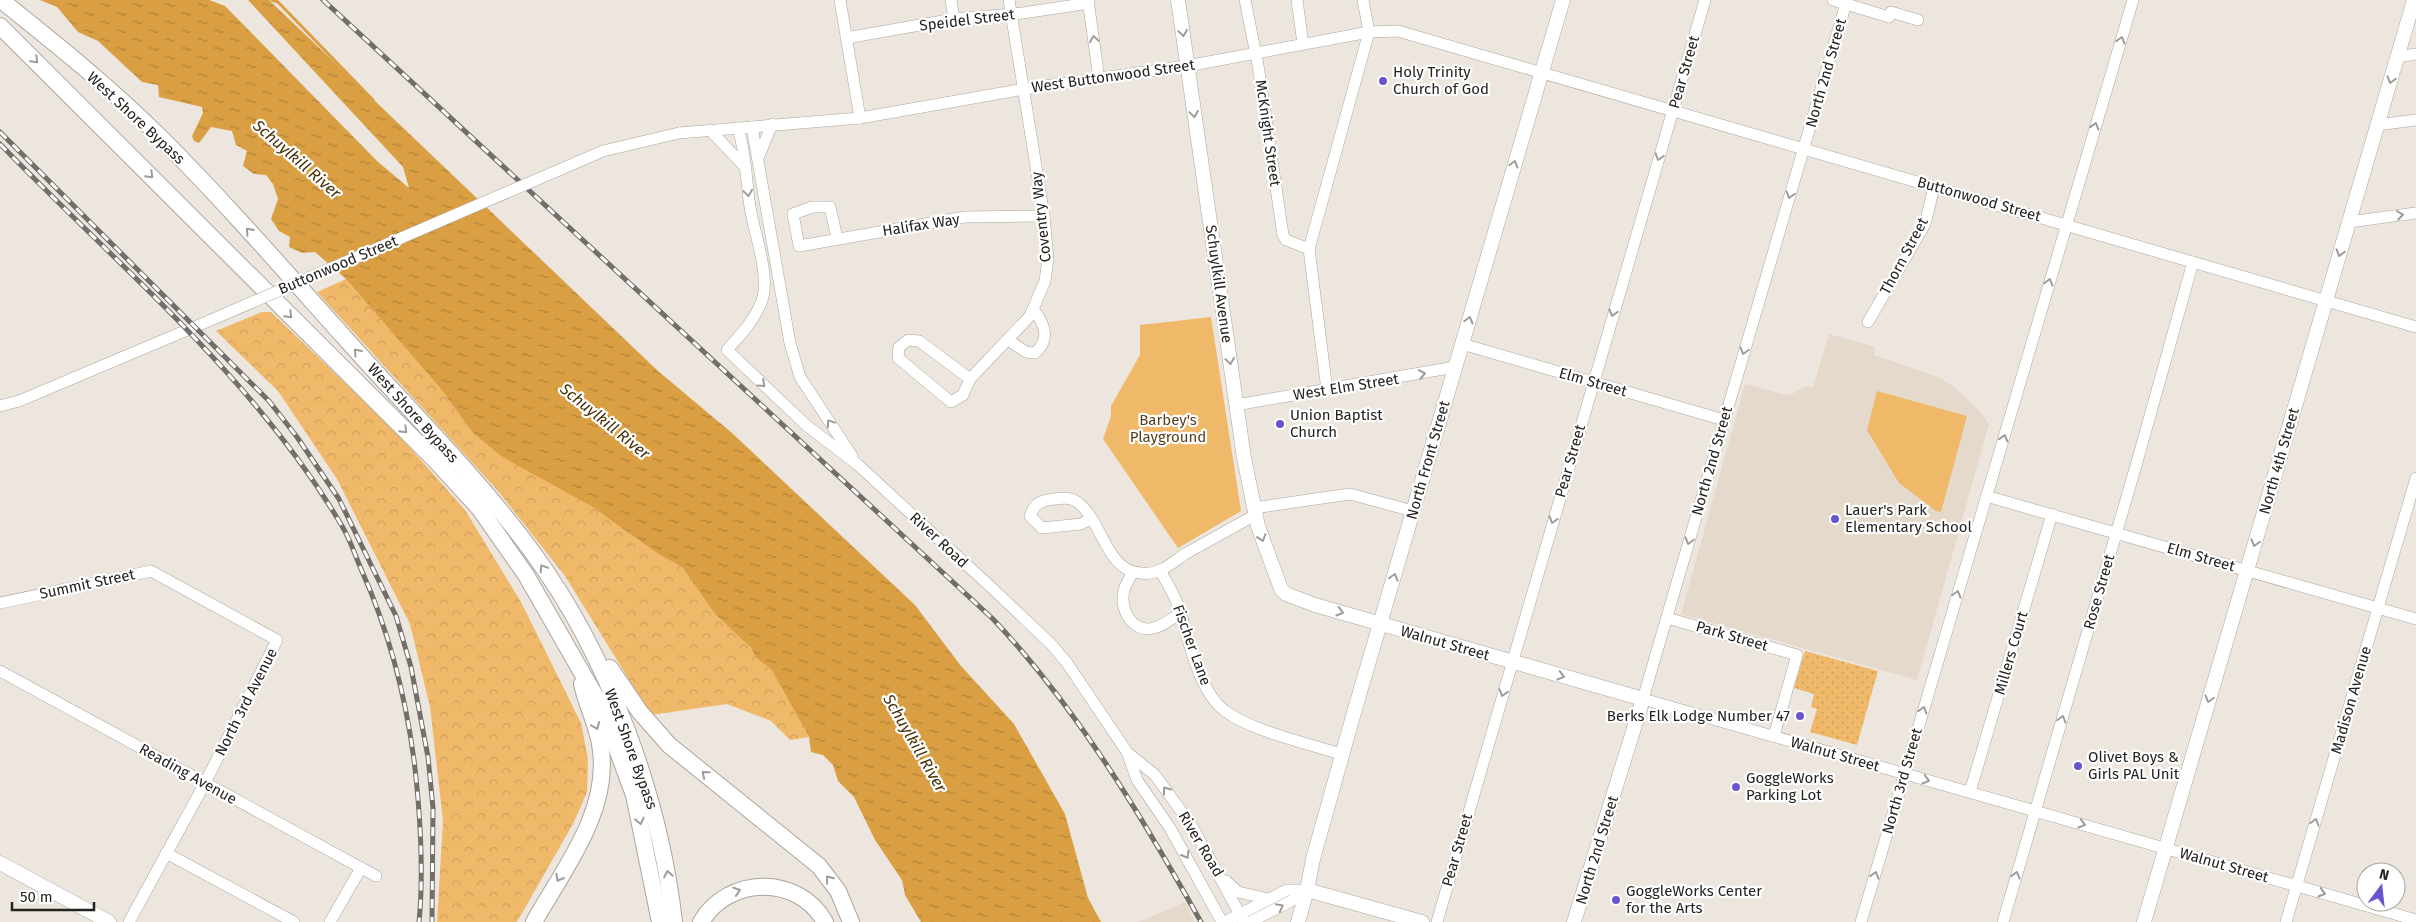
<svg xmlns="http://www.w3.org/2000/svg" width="2416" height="922" viewBox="0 0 2416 922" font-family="'Fira Sans',sans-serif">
	<defs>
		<pattern id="grass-dots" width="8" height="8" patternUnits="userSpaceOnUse" patternTransform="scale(1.25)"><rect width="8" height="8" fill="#f0b96a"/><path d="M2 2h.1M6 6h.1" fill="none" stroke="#ce9f5c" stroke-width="1.8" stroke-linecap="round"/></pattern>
		<pattern id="forest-crowns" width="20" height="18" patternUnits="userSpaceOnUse" patternTransform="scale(1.25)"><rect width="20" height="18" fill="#f0b96a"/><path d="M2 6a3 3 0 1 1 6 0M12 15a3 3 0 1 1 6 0" fill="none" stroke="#ce9f5c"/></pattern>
		<pattern id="water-ripples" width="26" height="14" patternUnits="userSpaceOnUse" patternTransform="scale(1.25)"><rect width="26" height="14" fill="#da9f43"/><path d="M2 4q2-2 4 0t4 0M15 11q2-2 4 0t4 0" fill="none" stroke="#b18138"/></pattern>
	</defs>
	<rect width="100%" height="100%" fill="#ece6de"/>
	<g fill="#e4d9cb">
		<path d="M1829 334 1875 347 1874 355 1938 377 1953 386 1979 410 1989 424 1917 680 1681 614 1745 384 1786 395 1794 393 1805 386 1813 387Z"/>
		<path d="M1185 902 1195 922H1139Z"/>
	</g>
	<path fill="url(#grass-dots)" d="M1805 651 1878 671 1857 745 1810 732 1817 709 1811 707 1814 694 1794 688Z"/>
	<g fill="url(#forest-crowns)">
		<path d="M346 279 440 388 472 432 591 506 658 554 682 567 715 614 751 648 756 658 771 669 809 737 790 740 771 721 727 704 651 715 565 576 498 491 317 292Z"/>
		<path d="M262 312H271L396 432 465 510 521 602 581 723 588 759 587 792 574 822 517 922H437L443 821 430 707 410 624 337 479 278 391 216 331Z"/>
	</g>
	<g fill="#f0b96a">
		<path d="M1211 317 1241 511 1178 548 1103 439 1111 416V406L1140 355V325Z"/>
		<path d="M1877 391 1967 416 1941 512 1936 511 1899 483 1867 430Z"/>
	</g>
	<path fill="url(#water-ripples)" d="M40 0H209L225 6 377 161 409 188 403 167 248 0H269L658 371 732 433 915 605 961 666 1014 724 1065 814 1088 898 1101 922H921L905 895 902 880 875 840 854 797 838 781 833 765 823 755 811 752 809 737 771 669 756 658 751 648 715 614 682 567 658 554 591 506 501 456 472 432 440 388 346 279 315 252 302 253 289 247 290 237 279 231 271 219 278 199 273 184 266 175 254 174 243 166 247 151 236 145 232 131 211 127 199 143 194 141 192 136 203 113 202 107 159 97 158 85 142 82 98 41 78 32 57 7Z"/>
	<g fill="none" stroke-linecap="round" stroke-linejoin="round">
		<path stroke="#da9f43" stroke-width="3" d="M272 0 278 2 373 100"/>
		<g stroke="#aba59e" stroke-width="12">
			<g id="minor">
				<path d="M840 0 860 118"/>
				<path d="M951 0 954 19"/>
				<path d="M1088 0 1099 79"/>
				<path d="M1245 0 1258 65 1283 235 1286 240 1309 249"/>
				<path d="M1297 0 1303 44"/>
				<path d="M1833 0 1889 17 1891 12 1918 20"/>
				<path d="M1847 0 1643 699 2416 920"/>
				<path d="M846 38 954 19 1023 13 1089 3"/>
				<path d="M2397 57 2416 54"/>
				<path d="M2377 125 2416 120"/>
				<path d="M752 127 790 343 800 377 852 456"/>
				<path d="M738 128C746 153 746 180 750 207 754 232 769 272 763 297 757 318 741 334 727 350L807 426 857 464 993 589 1051 644 1067 663 1127 752 1137 780 1170 828 1222 922"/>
				<path d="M710 130 745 167"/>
				<path d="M679 133 860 118 1024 89 1187 66 1369 32 1398 31 2416 327"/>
				<path d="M759 156 772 124"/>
				<path d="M2349 222 2416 213"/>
				<path d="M837 238 830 207H812L793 214 799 246 965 217 1044 216"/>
				<path d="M1868 322 1925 224 1934 187"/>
				<path d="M1008 340 1026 352 1035 353C1051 339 1045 324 1033 309"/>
				<path d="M1462 344 1724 420"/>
				<path d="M970 379 919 341 908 340 899 347 898 358 951 402 963 395 970 379 1030 316 1045 281 1048 259 1044 216 1009 0"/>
				<path d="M1327 390 1309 249 1369 32 1363 0"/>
				<path d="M1236 405 1455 367"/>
				<path d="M0 406 19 401 211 320"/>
				<path d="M1986 496 2416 619"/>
				<path d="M1254 508 1350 494 1413 511"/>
				<path d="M1090 519 1081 524 1042 528 1030 516C1034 506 1037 502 1048 500 1056 499 1066 496 1074 500 1102 515 1104 571 1141 573 1147 574 1154 573 1160 570 1169 567 1177 559 1185 554 1208 541 1232 528 1255 515"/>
				<path d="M1160 570C1166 582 1175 595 1179 608 1189 639 1197 689 1225 711 1252 731 1310 744 1343 755"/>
				<path d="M1132 572C1130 578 1126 584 1124 590 1119 608 1132 634 1154 628 1163 626 1172 618 1181 613"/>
				<path d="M0 603 151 571 277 640 205 783 129 922"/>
				<path d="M1667 618 1797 655 1774 736"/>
				<path d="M0 671 376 876"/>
				<path d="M1129 754 1155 775 1192 826 1244 922"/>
				<path d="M1970 792 2052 514"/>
				<path d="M166 853 294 922"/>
				<path d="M1226 881 1238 892 1269 899"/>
				<path d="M330 922 361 868"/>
				<path d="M1225 922 1287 890H1307"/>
				<path d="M1250 922 1291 901 1307 890"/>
				<path d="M1437 922 1705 0"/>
				<path d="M1861 922 2133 0"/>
				<path d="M2003 922 2137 462 2193 262"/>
				<path d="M2286 922 2416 478"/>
			</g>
		</g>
		<g stroke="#aba59e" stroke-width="15">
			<g id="major">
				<path d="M1178 0 1244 458 1258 526 1281 589 1286 594 1315 605 1643 699 1574 922"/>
				<path d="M0 863 109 922"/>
				<path d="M1307 890 1422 922"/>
				<path d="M1298 922 1307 890 1313 859 1355 709 1563 0"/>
				<path d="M2144 922 2414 0"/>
			</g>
		</g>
		<g stroke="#aba59e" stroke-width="18">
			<g id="highway">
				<path d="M1 0C56 44 111 88 161 138 225 202 284 270 344 337 407 408 477 476 533 553 608 655 660 797 674 922"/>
				<path d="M0 26 436 461 479 508 526 575 601 706 634 795 660 922"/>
				<path d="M610 668 640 712 669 745 819 866 838 891 851 922"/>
				<path d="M534 922C563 870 609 813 601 751 599 728 587 707 582 684"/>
				<path d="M701 922C728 876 798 874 825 922"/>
			</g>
		</g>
		<use href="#minor" stroke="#fff" stroke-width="11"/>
		<use href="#major" stroke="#fff" stroke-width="14"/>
		<use href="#highway" stroke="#fff" stroke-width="16"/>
		<g stroke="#726e69" stroke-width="5">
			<g id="rail">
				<path d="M323 0 993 619C1077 708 1141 815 1201 922"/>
				<path d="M0 132 269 401 297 437 339 499 396 616 411 667 428 757 433 808 432 922"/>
				<path d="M0 144C118 266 255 378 342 526 350 539 355 555 361 569 389 631 405 693 414 760 420 809 424 873 419 922"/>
			</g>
		</g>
		<use href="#rail" stroke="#fff" stroke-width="3" stroke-dasharray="9" stroke-linecap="butt"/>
		<g stroke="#aba59e" stroke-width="12" stroke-linecap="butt">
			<path id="minor-bridge" d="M211 320 603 151 679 133"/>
		</g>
		<use href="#minor-bridge" stroke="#fff" stroke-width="11"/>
	</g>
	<defs><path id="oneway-chevron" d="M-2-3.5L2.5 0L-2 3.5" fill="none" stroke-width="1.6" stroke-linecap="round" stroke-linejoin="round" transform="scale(1.25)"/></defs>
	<g stroke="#9d9c9b">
		<use href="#oneway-chevron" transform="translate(1183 33) rotate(82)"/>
		<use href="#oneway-chevron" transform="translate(1094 39) rotate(-98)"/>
		<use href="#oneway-chevron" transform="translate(2121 40) rotate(-74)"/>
		<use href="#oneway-chevron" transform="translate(35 60) rotate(45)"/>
		<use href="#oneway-chevron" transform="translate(2391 80) rotate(106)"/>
		<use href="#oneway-chevron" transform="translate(1194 114) rotate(82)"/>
		<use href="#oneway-chevron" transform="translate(2095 126) rotate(-73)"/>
		<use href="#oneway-chevron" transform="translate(1659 157) rotate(106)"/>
		<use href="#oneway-chevron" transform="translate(1514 164) rotate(-74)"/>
		<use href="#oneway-chevron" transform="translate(150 175) rotate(45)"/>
		<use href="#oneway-chevron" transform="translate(748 193) rotate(82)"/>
		<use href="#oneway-chevron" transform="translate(1790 195) rotate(106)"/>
		<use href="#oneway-chevron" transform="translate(2400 215) rotate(-8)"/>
		<use href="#oneway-chevron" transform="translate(249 231) rotate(-132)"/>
		<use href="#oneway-chevron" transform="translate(2340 253) rotate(106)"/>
		<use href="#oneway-chevron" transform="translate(2049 282) rotate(-74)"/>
		<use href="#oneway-chevron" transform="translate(1613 313) rotate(106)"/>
		<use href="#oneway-chevron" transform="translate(289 315) rotate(45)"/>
		<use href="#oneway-chevron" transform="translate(1469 320) rotate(-74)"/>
		<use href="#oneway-chevron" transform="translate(1744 351) rotate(106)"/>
		<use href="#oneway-chevron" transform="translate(357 352) rotate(-132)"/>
		<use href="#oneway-chevron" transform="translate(1230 361) rotate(82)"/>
		<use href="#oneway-chevron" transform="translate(1422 374) rotate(-11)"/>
		<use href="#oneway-chevron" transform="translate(762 384) rotate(43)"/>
		<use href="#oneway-chevron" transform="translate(830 423) rotate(-124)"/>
		<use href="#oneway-chevron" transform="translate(404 430) rotate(45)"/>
		<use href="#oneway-chevron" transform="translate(2004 438) rotate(-73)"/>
		<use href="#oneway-chevron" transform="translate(1553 520) rotate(106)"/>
		<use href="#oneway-chevron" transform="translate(1262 538) rotate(71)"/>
		<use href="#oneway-chevron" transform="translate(1689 541) rotate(106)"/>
		<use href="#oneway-chevron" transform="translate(2255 543) rotate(106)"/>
		<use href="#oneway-chevron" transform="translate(543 568) rotate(-122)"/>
		<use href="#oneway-chevron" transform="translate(1394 577) rotate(-74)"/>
		<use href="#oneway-chevron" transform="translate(1957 594) rotate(-74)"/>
		<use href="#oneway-chevron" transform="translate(1340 612) rotate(16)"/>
		<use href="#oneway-chevron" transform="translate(1561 676) rotate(16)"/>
		<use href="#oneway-chevron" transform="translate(1503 693) rotate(106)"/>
		<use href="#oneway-chevron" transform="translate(2209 699) rotate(106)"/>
		<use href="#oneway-chevron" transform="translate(1923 710) rotate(-74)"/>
		<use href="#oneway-chevron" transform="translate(2062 719) rotate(-74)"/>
		<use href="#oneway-chevron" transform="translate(596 726) rotate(69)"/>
		<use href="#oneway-chevron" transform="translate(705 774) rotate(-141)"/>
		<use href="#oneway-chevron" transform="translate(1926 780) rotate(16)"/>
		<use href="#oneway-chevron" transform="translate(1166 790) rotate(-126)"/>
		<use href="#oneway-chevron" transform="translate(640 821) rotate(78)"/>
		<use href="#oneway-chevron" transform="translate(2315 822) rotate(-74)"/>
		<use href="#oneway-chevron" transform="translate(2082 824) rotate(16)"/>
		<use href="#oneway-chevron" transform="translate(1186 855) rotate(60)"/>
		<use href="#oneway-chevron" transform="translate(668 874) rotate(-100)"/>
		<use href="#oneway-chevron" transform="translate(1875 875) rotate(-73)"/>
		<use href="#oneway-chevron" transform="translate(2016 875) rotate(-74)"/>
		<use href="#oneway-chevron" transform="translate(559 878) rotate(120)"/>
		<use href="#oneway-chevron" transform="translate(829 879) rotate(-128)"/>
		<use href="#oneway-chevron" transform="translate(737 891) rotate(-18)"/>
		<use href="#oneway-chevron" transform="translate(2322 893) rotate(16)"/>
		<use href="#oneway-chevron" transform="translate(1280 907) rotate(-27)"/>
	</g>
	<g fill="#6754ce" stroke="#fff" stroke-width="2">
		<circle cx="1383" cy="81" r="5"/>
		<circle cx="1280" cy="424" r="5"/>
		<circle cx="1835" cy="519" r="5"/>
		<circle cx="1800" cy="716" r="5"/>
		<circle cx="2078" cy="766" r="5"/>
		<circle cx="1736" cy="787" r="5"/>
		<circle cx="1616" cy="900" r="5"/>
	</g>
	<g text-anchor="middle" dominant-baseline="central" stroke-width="4.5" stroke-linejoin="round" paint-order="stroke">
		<g font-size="15" fill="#252320" stroke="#fff">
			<text transform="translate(967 20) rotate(-7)">Speidel Street</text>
			<text transform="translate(1684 72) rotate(-74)">Pear Street</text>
			<text transform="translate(1826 73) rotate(-74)">North 2nd Street</text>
			<text transform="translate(1113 76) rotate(-8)">West Buttonwood Street</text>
			<text transform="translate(136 118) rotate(43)">West Shore Bypass</text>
			<text transform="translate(1268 133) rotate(82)">McKnight Street</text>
			<text transform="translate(1979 199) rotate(16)">Buttonwood Street</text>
			<text transform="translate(1041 217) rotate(-96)">Coventry Way</text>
			<text transform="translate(921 225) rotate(-9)">Halifax Way</text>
			<text transform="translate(1904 256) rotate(-62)">Thorn Street</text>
			<text transform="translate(338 265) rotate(-23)">Buttonwood Street</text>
			<text transform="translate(1219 284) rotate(82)">Schuylkill Avenue</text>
			<text transform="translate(1593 382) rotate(16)">Elm Street</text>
			<text transform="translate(1346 387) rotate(-9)">West Elm Street</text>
			<text transform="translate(413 413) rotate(48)">West Shore Bypass</text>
			<text transform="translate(1428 460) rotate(-74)">North Front Street</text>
			<text transform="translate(1570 461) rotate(-74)">Pear Street</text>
			<text transform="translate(1712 461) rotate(-74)">North 2nd Street</text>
			<text transform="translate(2279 461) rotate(-74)">North 4th Street</text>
			<text transform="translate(939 540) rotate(43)">River Road</text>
			<text transform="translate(2201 557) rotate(16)">Elm Street</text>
			<text transform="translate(87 584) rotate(-12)">Summit Street</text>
			<text transform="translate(2099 592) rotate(-74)">Rose Street</text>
			<text transform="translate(1732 636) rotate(16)">Park Street</text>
			<text transform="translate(1445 643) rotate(16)">Walnut Street</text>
			<text transform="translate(1192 645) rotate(70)">Fischer Lane</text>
			<text transform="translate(2011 653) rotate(-74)">Millers Court</text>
			<text transform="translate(2351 700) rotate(-74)">Madison Avenue</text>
			<text transform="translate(246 702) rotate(-63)">North 3rd Avenue</text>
			<text transform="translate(631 749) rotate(70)">West Shore Bypass</text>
			<text transform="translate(1835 754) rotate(16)">Walnut Street</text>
			<text transform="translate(188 774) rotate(29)">Reading Avenue</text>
			<text transform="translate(1902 781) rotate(-74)">North 3rd Street</text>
			<text transform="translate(1201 844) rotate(59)">River Road</text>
			<text transform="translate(1457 850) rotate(-74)">Pear Street</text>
			<text transform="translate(1597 850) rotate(-73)">North 2nd Street</text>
			<text transform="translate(2224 865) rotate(16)">Walnut Street</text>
		</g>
		<g font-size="15" fill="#252320" stroke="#fff" text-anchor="start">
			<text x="1393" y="72">Holy Trinity<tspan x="1393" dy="17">Church of God</tspan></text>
			<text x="1290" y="415">Union Baptist<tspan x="1290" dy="17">Church</tspan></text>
			<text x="1845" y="510">Lauer's Park<tspan x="1845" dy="17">Elementary School</tspan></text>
			<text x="1790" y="716" text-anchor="end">Berks Elk Lodge Number 47</text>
			<text x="2088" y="757">Olivet Boys &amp;<tspan x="2088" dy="17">Girls PAL Unit</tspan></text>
			<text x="1746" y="778">GoggleWorks<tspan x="1746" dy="17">Parking Lot</tspan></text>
			<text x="1626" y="891">GoggleWorks Center<tspan x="1626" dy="17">for the Arts</tspan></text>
		</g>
		<g font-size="15" fill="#573f19" stroke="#fff">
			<text x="1168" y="420">Barbey's<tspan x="1168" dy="17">Playground</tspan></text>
		</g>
		<g font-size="16" font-style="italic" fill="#483008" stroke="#fff">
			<text transform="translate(297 159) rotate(41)">Schuylkill River</text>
			<text transform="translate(605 421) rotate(39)">Schuylkill River</text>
			<text transform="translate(915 743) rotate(60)">Schuylkill River</text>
		</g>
	</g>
	<g transform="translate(2381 887) rotate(15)"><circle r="24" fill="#ffffff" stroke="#a8a7a6"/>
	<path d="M0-4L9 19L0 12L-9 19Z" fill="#6754ce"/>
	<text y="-8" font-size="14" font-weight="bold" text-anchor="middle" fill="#252320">N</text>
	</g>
	<path d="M12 902v8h82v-8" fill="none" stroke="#252320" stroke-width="2.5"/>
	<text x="20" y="902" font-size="15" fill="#252320" stroke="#ffffff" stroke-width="4" paint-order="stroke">50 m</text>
</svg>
